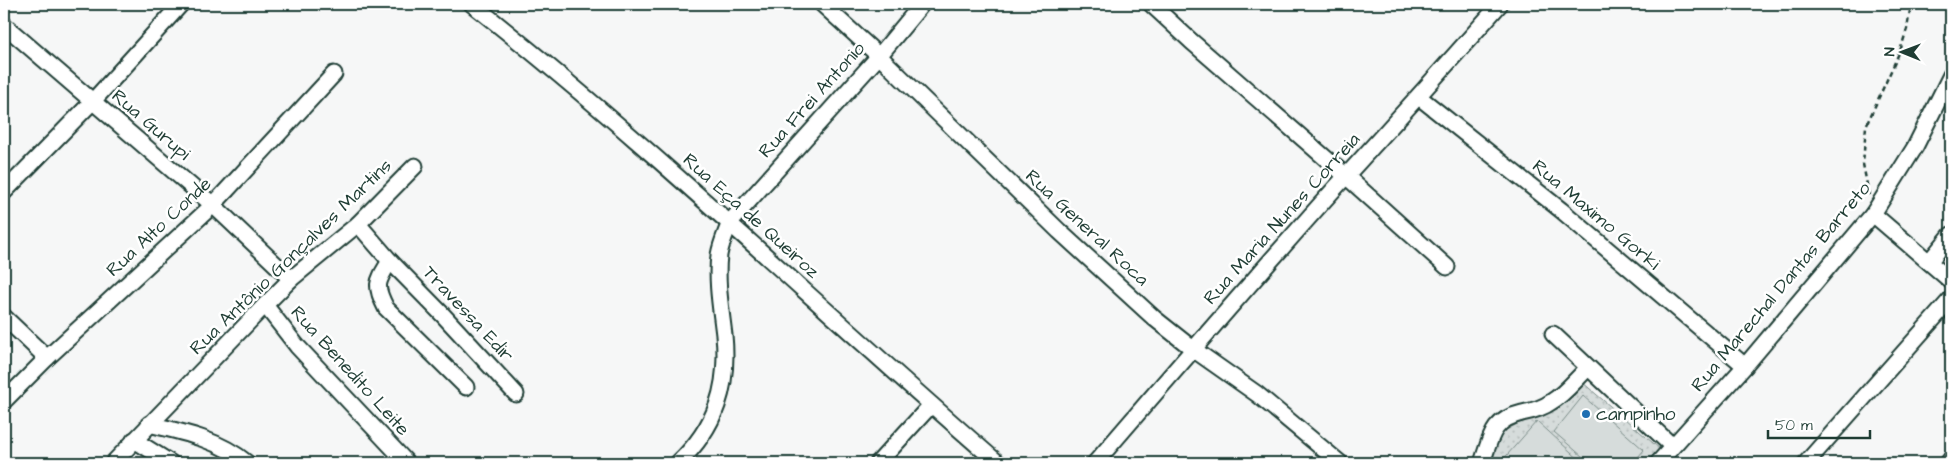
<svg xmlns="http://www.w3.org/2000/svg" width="1955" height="467" viewBox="0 0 1955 467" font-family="'Architects Daughter',sans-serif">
	<defs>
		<pattern id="park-dots" width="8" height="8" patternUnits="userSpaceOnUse" patternTransform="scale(1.25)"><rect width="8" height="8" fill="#d6dcdb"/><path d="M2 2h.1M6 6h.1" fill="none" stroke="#b7bebd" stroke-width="1.8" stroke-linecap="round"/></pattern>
	</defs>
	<rect width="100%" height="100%" fill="#f6f7f7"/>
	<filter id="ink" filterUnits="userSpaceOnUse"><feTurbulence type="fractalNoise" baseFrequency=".02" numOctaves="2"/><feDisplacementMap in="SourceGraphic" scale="10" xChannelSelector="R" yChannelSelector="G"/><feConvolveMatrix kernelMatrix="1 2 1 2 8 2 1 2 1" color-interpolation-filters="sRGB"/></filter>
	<g filter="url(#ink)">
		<path fill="url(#park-dots)" stroke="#7a8c88" d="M1582 382 1660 449 1647 463H1486L1497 435 1519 423 1540 415Z"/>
		<g fill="#d6dcdb" stroke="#7a8c88">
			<path d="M1583 396 1644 450 1633 463H1590L1554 432Z"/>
			<path d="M1537 421 1583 463H1500Z"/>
		</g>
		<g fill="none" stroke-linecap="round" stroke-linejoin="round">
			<g stroke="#1f3d34" stroke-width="19">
				<g id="minor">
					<path d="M472 4C655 148 822 311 998 463"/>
					<path d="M822 4 879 56 1059 231 1154 318 1193 349 1257 394 1340 463"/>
					<path d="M1151 4 1191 41 1346 176 1447 267"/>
					<path d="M4 25 213 205 291 279"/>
					<path d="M1419 97 1561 210 1745 366"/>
					<path d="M4 192 93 101 181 4"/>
					<path d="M1873 214 1951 281"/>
					<path d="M358 224 390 261 442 314 516 394"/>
					<path d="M390 261C377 282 374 285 386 308L466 387"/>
					<path d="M1929 262 1951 235"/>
					<path d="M265 305 297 346 407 463"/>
					<path d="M4 317 47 358"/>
					<path d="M1553 334 1672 446"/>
					<path d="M4 401 47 358 213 205 334 74"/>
					<path d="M149 424C183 432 220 440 247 463"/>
					<path d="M134 440 171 463"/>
					<path d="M113 463 265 305 291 279 358 224 415 166"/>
					<path d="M678 463C716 427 729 387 724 335 721 309 716 282 719 255 721 243 726 233 730 222L879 56 922 4"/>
					<path d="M878 463 931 405"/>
					<path d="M1095 463C1178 367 1261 270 1346 176 1398 119 1449 62 1500 4"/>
					<path d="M1482 463C1491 437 1492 420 1522 413 1532 411 1543 408 1551 402 1565 394 1576 379 1588 368"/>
					<path d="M1658 463 1745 366 1873 214 1915 147 1951 75"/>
					<path d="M1806 463 1951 299"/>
					<path d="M1948 463 1951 459"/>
				</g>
			</g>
			<path stroke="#1f3d34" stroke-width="2.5" stroke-dasharray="5 4" stroke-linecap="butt" d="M1869 195 1863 164 1866 126 1900 51 1907 29 1911 4"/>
			<use href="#minor" stroke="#fff" stroke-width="15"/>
		</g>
	</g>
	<circle fill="#1f6fb2" stroke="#fff" stroke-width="2" cx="1586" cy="414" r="5"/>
	<g text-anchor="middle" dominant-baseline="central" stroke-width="5" stroke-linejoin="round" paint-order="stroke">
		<g font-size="19" fill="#1f3d34" stroke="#fff">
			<text transform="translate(812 100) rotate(-48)">Rua Frei Antonio</text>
			<text transform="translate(151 125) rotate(41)">Rua Gurupi</text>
			<text transform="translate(1596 215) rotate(40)">Rua Maximo Gorki</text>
			<text transform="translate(751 216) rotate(42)">Rua Eça de Queiroz</text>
			<text transform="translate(1282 219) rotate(-48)">Rua Maria Nunes Correia</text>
			<text transform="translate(159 227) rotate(-43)">Rua Alto Conde</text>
			<text transform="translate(1087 228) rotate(43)">Rua General Roca</text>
			<text transform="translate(291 257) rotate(-44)">Rua Antônio Gonçalves Martins</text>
			<text transform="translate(1781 287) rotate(-50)">Rua Marechal Dantas Barreto</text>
			<text transform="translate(468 314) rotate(47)">Travessa Edir</text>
			<text transform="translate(350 371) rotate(48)">Rua Benedito Leite</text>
		</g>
		<g font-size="19" fill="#1f3d34" stroke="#fff" text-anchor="start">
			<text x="1596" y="414">campinho</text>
		</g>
	</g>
	<rect width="1955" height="467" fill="none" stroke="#fff" stroke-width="20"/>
	<rect x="10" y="10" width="1935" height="447" fill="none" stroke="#1f3d34" stroke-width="2" filter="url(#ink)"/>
	<g transform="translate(1902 52) rotate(271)" stroke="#ffffff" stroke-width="4" paint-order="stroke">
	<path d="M0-4L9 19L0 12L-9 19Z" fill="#1f3d34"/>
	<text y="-8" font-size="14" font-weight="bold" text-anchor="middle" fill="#1f3d34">N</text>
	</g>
	<path d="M1768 430v8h102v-8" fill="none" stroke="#1f3d34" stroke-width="2.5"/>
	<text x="1775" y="430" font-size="15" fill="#1f3d34" stroke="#ffffff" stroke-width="4" paint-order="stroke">50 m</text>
</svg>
